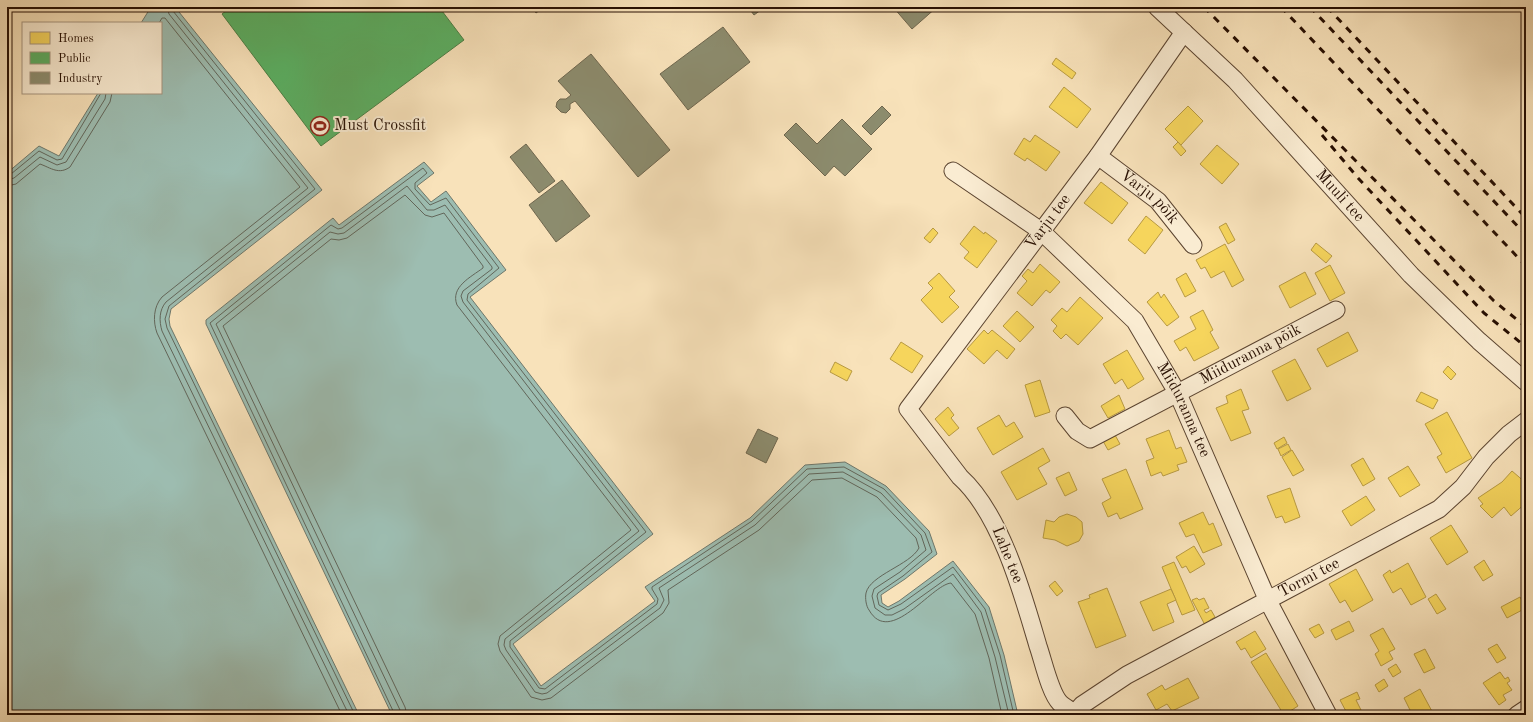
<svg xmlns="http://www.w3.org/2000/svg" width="1533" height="722" viewBox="0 0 1533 722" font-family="'Old Standard TT',serif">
	<rect width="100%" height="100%" fill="#f8e2ba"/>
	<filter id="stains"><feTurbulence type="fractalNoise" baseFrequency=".005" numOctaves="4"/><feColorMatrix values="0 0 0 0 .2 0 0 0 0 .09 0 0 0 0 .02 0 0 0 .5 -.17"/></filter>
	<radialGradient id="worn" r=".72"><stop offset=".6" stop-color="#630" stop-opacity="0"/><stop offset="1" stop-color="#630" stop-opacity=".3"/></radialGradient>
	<g fill="#9dbdb1" stroke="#6e776b">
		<path d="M151 7H175L322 190 171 309 169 319 170 326 359 715H7V173L39 146 59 156 98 93H161V23H141Z"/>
		<path d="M424 162 434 173 417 186 431 202 446 191 506 270 470 297 653 534 513 644 541 686 655 601 645 587 750 518 805 465 845 462 886 486 929 531 937 554 905 579 881 595 882 603 888 607 899 601 953 561 989 607 1004 655 1018 715H392L206 324V320L333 218 339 225Z"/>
	</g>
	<g fill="#f6d55c" stroke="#b89a41">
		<path d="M1056 58 1076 73 1072 79 1052 64Z"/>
		<path d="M1064 87 1091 109 1077 128 1049 107Z"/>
		<path d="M1188 106 1203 121 1181 145 1165 129Z"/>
		<path d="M1035 135 1060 152 1046 171 1027 158 1025 161 1014 154 1024 138 1030 142Z"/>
		<path d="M1178 142 1186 151 1181 156 1173 147Z"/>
		<path d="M1217 145 1239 164 1222 184 1200 164Z"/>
		<path d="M1101 182 1128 203 1112 224 1084 203Z"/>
		<path d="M1146 216 1163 230 1145 254 1128 240Z"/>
		<path d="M1226 223 1235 240 1228 244 1219 227Z"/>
		<path d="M974 226 984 234 985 232 997 241 977 268 964 258 969 252 960 244Z"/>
		<path d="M933 228 938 233 930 243 924 238Z"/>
		<path d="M1316 243 1332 256 1326 263 1311 250Z"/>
		<path d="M1225 244 1244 280 1232 287 1224 271 1211 278 1205 267 1201 269 1196 260Z"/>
		<path d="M1040 264 1060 282 1050 293 1046 290 1032 306 1017 293 1027 281 1022 276 1028 269 1033 273Z"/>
		<path d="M1330 265 1345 293 1330 301 1315 273Z"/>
		<path d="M1305 272 1316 294 1290 308 1279 286Z"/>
		<path d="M939 273 955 291 949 297 959 307 942 323 921 300 933 288 928 283Z"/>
		<path d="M1186 273 1196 291 1185 297 1176 279Z"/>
		<path d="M1158 292 1161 298 1164 294 1179 317 1167 326 1147 302Z"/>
		<path d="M1080 297 1103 318 1078 345 1066 334 1061 339 1053 331 1057 326 1051 320 1062 308 1067 312Z"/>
		<path d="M1203 310 1213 330 1210 332 1219 348 1194 361 1186 347 1180 351 1174 341 1196 329 1190 317Z"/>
		<path d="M1017 311 1034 327 1020 342 1003 326Z"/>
		<path d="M984 330 988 334 992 330 1015 349 1007 359 997 350 984 364 967 349Z"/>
		<path d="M1348 332 1358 351 1327 367 1317 349Z"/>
		<path d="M901 342 923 356 912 373 890 359Z"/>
		<path d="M1127 350 1144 379 1128 389 1122 379 1115 384 1103 364Z"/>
		<path d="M1295 359 1311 389 1287 401 1272 371Z"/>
		<path d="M835 362 852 371 847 381 830 372Z"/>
		<path d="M1448 366 1456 374 1451 380 1443 372Z"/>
		<path d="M1040 380 1050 412 1035 417 1025 385Z"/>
		<path d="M1241 389 1249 409 1242 411 1251 433 1231 441 1216 408 1228 403 1226 396Z"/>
		<path d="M1421 392 1438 400 1433 409 1416 401Z"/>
		<path d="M1119 395 1125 409 1108 418 1101 406Z"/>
		<path d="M948 407 954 415 951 418 959 428 949 436 935 419Z"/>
		<path d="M1447 412 1472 458 1446 473 1437 457 1442 454 1425 424Z"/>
		<path d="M999 415 1006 427 1014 422 1023 437 993 455 977 428Z"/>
		<path d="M1169 430 1176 449 1181 447 1187 462 1177 465 1179 470 1163 476 1161 472 1151 476 1146 461 1154 458 1146 439Z"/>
		<path d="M1115 435 1120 444 1108 450 1103 441Z"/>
		<path d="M1284 437 1287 443 1277 449 1274 443Z"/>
		<path d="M1288 444 1291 450 1281 456 1278 449Z"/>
		<path d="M1043 448 1050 461 1038 468 1047 484 1017 500 1001 472Z"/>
		<path d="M1292 450 1304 470 1293 476 1282 457Z"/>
		<path d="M1363 458 1375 479 1363 486 1351 465Z"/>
		<path d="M1408 466 1420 485 1400 497 1388 478Z"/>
		<path d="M1126 469 1143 509 1120 519 1117 513 1108 517 1102 503 1111 498 1102 479Z"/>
		<path d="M1512 471 1526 483V503L1511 516 1504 507 1492 518 1480 506 1483 504 1478 498 1502 482Z"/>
		<path d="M1069 472 1077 490 1065 496 1056 478Z"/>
		<path d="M1290 488 1300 517 1285 523 1282 516 1276 518 1267 496Z"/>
		<path d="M1366 496 1375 510 1351 526 1342 511Z"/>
		<path d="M1203 512 1209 525 1213 523 1222 545 1203 553 1194 534 1186 537 1179 523Z"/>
		<path d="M1067 514 1076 517 1082 522 1083 534 1079 541 1067 546 1055 540 1043 538 1046 520 1054 522 1059 517Z"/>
		<path d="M1451 525 1468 552 1447 565 1430 538Z"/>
		<path d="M1194 546 1205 564 1190 573 1186 566 1182 568 1176 557Z"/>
		<path d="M1484 560 1493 575 1483 581 1474 567Z"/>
		<path d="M1174 562 1195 610 1182 615 1162 567Z"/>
		<path d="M1408 563 1426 597 1411 605 1401 588 1393 593 1383 575 1390 570 1391 573Z"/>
		<path d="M1356 569 1373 600 1352 612 1345 600 1340 603 1329 584Z"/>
		<path d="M1055 581 1063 591 1057 596 1049 586Z"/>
		<path d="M1107 588 1126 636 1096 648 1078 602 1090 598 1089 595Z"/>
		<path d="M1171 589 1176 600 1167 604 1174 622 1153 631 1140 602Z"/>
		<path d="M1436 594 1446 609 1437 614 1428 599Z"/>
		<path d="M1520 597 1526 608 1507 618 1501 607Z"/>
		<path d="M1197 598 1199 600 1204 598 1209 608 1204 610 1206 613 1211 610 1215 617 1210 620 1212 624 1206 627 1192 600Z"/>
		<path d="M1349 621 1354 631 1336 640 1331 630Z"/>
		<path d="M1319 624 1324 633 1315 638 1309 629Z"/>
		<path d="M1383 628 1395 649 1389 652 1393 659 1381 666 1375 654 1379 651 1370 635Z"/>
		<path d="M1255 631 1266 649 1251 658 1245 648 1241 650 1236 642Z"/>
		<path d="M1497 644 1506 658 1497 663 1488 649Z"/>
		<path d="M1425 649 1435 668 1424 673 1414 654Z"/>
		<path d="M1266 653 1298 706 1284 715 1251 662Z"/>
		<path d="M1396 664 1401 672 1393 677 1388 669Z"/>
		<path d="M1500 672 1505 679 1508 677 1510 681 1507 683 1512 690 1503 695 1506 700 1499 705 1483 683Z"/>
		<path d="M1188 678 1199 698 1172 711 1167 704 1156 710 1147 694 1162 685 1165 690Z"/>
		<path d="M1384 679 1388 686 1379 692 1375 685Z"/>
		<path d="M1420 689 1434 715H1406L1411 712 1404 698Z"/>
		<path d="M1357 692 1360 699 1356 700 1363 714 1348 715 1340 700Z"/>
	</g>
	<path fill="#5aae61" stroke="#4b7e44" d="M231 7H439L464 40 321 146 222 14Z"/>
	<g fill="#8c8c6e" stroke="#6e664e">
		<path d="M532 7H544L536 13Z"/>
		<path d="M748 7H765L754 15Z"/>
		<path d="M893 7H937L912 29Z"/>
		<path d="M723 27 750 62 688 110 660 74Z"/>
		<path d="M591 54 670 150 638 177 575 101 570 104V109L566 113 561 112 556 107 557 102 560 99H566L571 95 558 81Z"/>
		<path d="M882 106 891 115 871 135 862 126Z"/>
		<path d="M842 119 872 149 845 176 834 166 825 176 784 135 796 123 817 144Z"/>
		<path d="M526 144 555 181 539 193 510 157Z"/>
		<path d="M562 180 590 216 556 242 529 205Z"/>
		<path d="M758 429 778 438 766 463 746 453Z"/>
	</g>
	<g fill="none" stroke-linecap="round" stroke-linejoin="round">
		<g stroke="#62665a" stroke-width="1">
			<path d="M167 7 169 14 308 188 166 302C159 310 159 321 162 331L349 715"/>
			<path d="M172 7 173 11 315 189 169 306 165 319 167 328 355 715"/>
			<path d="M159 23 162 18H165L300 187 162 297C153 307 153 322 157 333L342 715"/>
			<path d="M7 175 11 174 39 151 57 160 62 159 101 93"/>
			<path d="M7 180 14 178 40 157 57 165 66 162 105 99 106 93"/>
			<path d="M7 186 16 184 40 164C51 168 59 175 70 167L110 102 112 93"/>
			<path d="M395 715 210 323 331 225 338 229 342 228 423 168 427 173 415 183V189L430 205 446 198 499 268 468 294 467 300 646 532 510 641V647L539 688 545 689 657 604 658 599 652 589V587L752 521 807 469 844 467 884 489 925 533 932 552 903 576 878 593 877 596 879 605 888 610 901 604 953 567 985 609 1000 655 1014 715"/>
			<path d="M401 715 400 710 216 324 330 232 338 234 344 233 407 186 427 210H434L445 205 492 267V269L463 291 461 296 463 302 639 531 505 639 504 645 506 650 535 692 542 694 547 693 660 608 664 600 659 588 755 525 809 474 843 472 881 493 921 535 926 550 900 572 874 589 872 596 875 608 885 615H892L904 609 953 574 981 612 995 657 1009 715"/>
			<path d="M407 715 405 707 223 326 331 239 339 240 347 238 405 195 425 215 432 217 444 213 483 266V268C471 277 450 287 457 305L631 530 500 636 498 644 500 651 531 697 542 700 551 698 663 613 669 603 668 590 759 530 812 480 842 478 877 497 916 538 919 548C910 565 870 575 866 593 865 598 866 606 869 610 890 647 931 585 951 583L975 614 989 658 1002 715"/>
		</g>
		<g stroke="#5b4430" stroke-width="19">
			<g id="street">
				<path id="s1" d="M1157 7 1235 80 1411 275 1479 341 1526 382"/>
				<path id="s2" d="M1098 156 1158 201 1193 245"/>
				<path id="s3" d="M953 171 1041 231 1135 321 1178 394 1268 601 1328 715"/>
				<path id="s4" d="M1065 416 1077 431 1090 439 1336 310"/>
				<path id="s5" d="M1075 713 1082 705 1127 675 1439 509 1463 487 1486 457 1509 434 1526 421"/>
				<path id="s6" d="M1075 715V713C1070 710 1064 707 1060 703 1050 693 1043 660 1038 646 1023 595 1001 514 960 477L908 409 1098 156 1184 32"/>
				<path d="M1517 715 1526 709"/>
			</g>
		</g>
		<use href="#street" stroke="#faecd2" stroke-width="17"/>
		<g stroke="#270f02" stroke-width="3" stroke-dasharray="7 7" stroke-linecap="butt">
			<path d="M1204 7 1494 301 1526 327"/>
			<path d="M1281 7 1526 266"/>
			<path d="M1310 7 1526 235"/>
			<path d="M1327 7 1526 218"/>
			<path d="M1322 135 1358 178 1484 313 1526 347"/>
		</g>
	</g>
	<defs>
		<g id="stadium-ring" transform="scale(1)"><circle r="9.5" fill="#faecd2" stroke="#8f2418" stroke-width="1.5"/><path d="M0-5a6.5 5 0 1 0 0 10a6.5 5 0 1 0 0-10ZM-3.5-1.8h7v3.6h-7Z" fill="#8f2418"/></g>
	</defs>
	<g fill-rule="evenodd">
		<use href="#stadium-ring" x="320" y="126"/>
	</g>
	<g text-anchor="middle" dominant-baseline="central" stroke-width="4" stroke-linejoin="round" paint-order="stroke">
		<g font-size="16" fill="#270f02" stroke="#faecd2" text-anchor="start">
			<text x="334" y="126">Must Crossfit</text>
		</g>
		<g font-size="16" fill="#270f02" stroke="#faecd2">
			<text stroke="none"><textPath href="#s1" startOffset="263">Muuli tee</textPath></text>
			<text stroke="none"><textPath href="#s2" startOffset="66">Varju põik</textPath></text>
			<text stroke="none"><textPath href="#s6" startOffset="589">Varju tee</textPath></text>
			<text stroke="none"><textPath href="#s4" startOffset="216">Miiduranna põik</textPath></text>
			<text stroke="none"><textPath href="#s3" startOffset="338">Miiduranna tee</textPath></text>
			<text transform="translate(1007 555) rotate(68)">Lahe tee</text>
			<text stroke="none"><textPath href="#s5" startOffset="271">Tormi tee</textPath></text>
		</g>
	</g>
	<rect width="1533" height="722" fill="none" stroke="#f8e2ba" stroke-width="24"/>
	<rect x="8" y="8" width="1517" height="706" fill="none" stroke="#270f02" stroke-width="2"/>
	<rect x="12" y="12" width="1509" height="698" fill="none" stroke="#270f02"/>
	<rect x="22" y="22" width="140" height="72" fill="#faecd2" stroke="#a6947f"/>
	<rect x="30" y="32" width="20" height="12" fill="#f6d55c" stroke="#a6947f"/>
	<text x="58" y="42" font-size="12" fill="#270f02">Homes</text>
	<rect x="30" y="52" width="20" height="12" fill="#5aae61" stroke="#a6947f"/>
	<text x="58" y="62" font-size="12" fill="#270f02">Public</text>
	<rect x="30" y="72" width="20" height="12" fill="#8c8c6e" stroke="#a6947f"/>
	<text x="58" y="82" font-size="12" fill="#270f02">Industry</text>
	<rect width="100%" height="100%" filter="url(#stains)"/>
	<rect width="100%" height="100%" fill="url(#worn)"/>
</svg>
